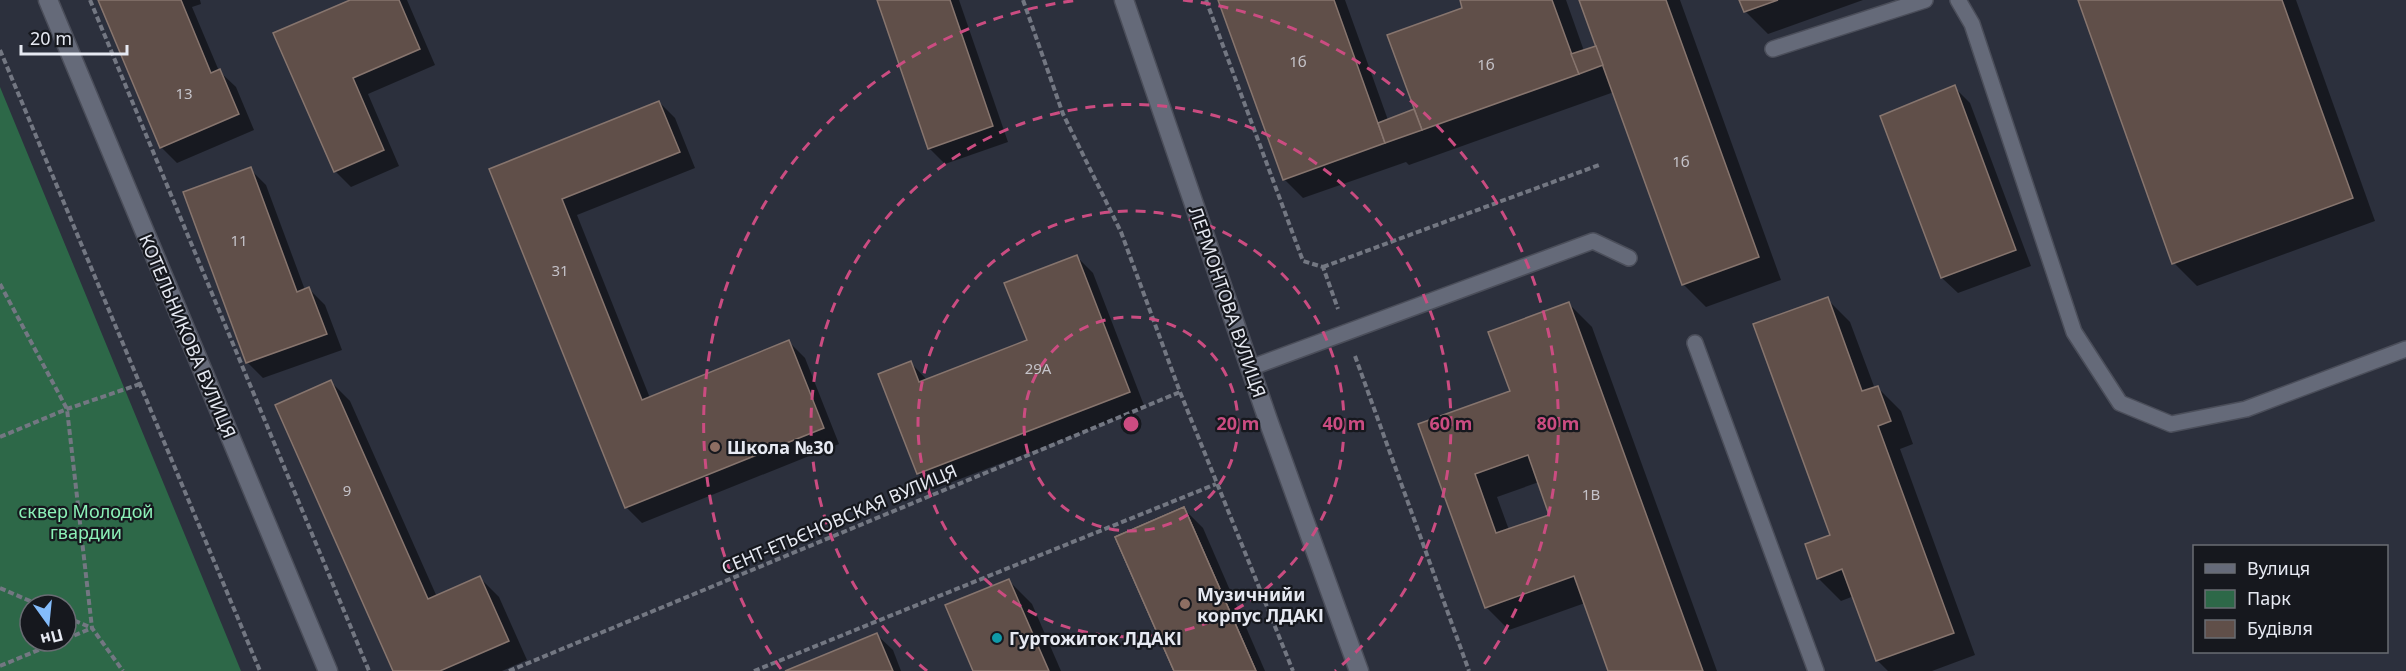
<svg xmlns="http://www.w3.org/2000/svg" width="2406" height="671" viewBox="0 0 2406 671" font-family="'Noto Sans',sans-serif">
	<rect width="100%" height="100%" fill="#2c303d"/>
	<path fill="#2d6848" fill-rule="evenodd" d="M0 87 241 671H0ZM30 605H66V641H30Z"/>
	<g fill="#0007" fill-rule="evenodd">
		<path d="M100 0H200L201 4 192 7 219 71 236 87 254 130 177 163 161 147Z"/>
		<path d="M354 0H407L435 65 368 94 399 166 351 187 335 171Z"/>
		<path d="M878 0H959L1008 142 945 164 929 148Z"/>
		<path d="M1220 0H1345L1388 120 1416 110 1464 9 1461 0H1566L1584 51 1598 47 1581 0H1680L1781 280 1706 307 1683 284 1614 92 1409 165 1406 162 1303 198 1284 179Z"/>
		<path d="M1741 0H1863L1768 34 1745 11Z"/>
		<path d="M2079 0H2296L2375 221 2197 286 2174 263Z"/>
		<path d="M1954 87 1970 103 2031 266 1958 293 1942 278Z"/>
		<path d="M659 102 675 118 695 168 577 215 650 398 789 342 805 358 839 444 642 523 626 507 491 170Z"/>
		<path d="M250 169 266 185 305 290 309 289 325 305 342 350 263 378 247 362Z"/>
		<path d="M1077 257 1093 273 1145 408 934 489 918 473 911 363 927 380 1029 341Z"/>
		<path d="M1827 299 1850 322 1875 389 1878 388 1901 411 1913 444 1900 449 1975 655 1932 671H1888L1877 660 1854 596 1841 601 1818 578 1832 536Z"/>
		<path d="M1569 304 1592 327 1717 671H1610L1585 603 1509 630 1486 607 1420 425 1512 392ZM1539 482 1551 516 1509 530 1497 497Z"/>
		<path d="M331 382 350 401 437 597 480 578 499 597 527 660 502 671H395Z"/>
		<path d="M1184 509 1203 528 1265 671H1176Z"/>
		<path d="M1009 581 1032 604 1061 671H974Z"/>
		<path d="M877 635 893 650 901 671H789Z"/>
	</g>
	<g fill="#604f49" stroke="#87756e" stroke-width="1.5" fill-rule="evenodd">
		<path d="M98 0H181L211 73 220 69 239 114 160 148Z"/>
		<path d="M350 0H399L420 49 353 78 384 150 334 172 273 33Z"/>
		<path d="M877 0H950L993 126 928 149Z"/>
		<path d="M1218 0H1334L1385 143 1283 180Z"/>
		<path d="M1460 0H1552L1579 74 1422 130 1387 35 1462 8Z"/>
		<path d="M1579 0H1666L1759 257 1682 285Z"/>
		<path d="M1739 0H1778L1744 12Z"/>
		<path d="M2078 0H2282L2353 198 2172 264Z"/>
		<path d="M1596 46 1603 65 1579 74 1571 54Z"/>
		<path d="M1955 85 2016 250 1941 278 1880 116Z"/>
		<path d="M659 101 680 152 562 199 642 400 789 340 824 428 625 508 489 169Z"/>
		<path d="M1414 109 1422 130 1385 143 1378 123Z"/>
		<path d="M251 167 297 292 309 287 327 334 246 363 183 192Z"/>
		<path d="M1077 255 1130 392 917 474 878 374 911 361 919 382 1027 340 1004 283Z"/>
		<path d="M1828 297 1862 391 1878 386 1891 421 1878 426 1954 633 1876 661 1842 569 1817 579 1805 544 1830 535 1753 324Z"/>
		<path d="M1569 302 1703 671H1608L1574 576 1485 608 1418 424 1510 391 1488 332ZM1528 455 1549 515 1496 533 1475 474Z"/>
		<path d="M331 380 428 599 480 576 509 641 440 671H393L275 405Z"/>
		<path d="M1184 507 1256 671H1174L1115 537Z"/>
		<path d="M1184 507 1256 671H1174L1115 537Z"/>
		<path d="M1009 579 1049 671H973L945 605Z"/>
		<path d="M877 633 893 671H785Z"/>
	</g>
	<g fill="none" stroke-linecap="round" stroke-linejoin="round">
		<g stroke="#4b4e5a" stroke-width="18">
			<g id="lane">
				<path d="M1958 0 1972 24 2074 332 2120 403 2171 424 2246 409 2406 349"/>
				<path d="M1773 49 1925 0"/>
				<path d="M1695 343 1816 671"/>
				<path d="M1250 368 1593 241 1629 258"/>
			</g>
		</g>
		<g stroke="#4b4e5a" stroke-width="21">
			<path id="street" d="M48 0 328 671"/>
		</g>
		<g stroke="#4b4e5a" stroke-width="21">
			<path id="secondary" d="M1124 0 1268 420 1359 671"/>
		</g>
		<g stroke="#737782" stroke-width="4" stroke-dasharray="6 3" stroke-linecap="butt">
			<path d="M90 0 369 671"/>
			<path d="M1023 0 1063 114 1121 232 1180 392 1293 671"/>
			<path d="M1206 0 1303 261 1323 267 1338 309"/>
			<path d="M0 50 260 671"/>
			<path d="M1323 267 1599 165"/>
			<path d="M0 284 67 409 92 628 123 671"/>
			<path d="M1355 356 1469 671"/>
			<path d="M0 437 67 409 140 384"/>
			<path d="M0 588 39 605"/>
			<path d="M66 617 92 628"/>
			<path d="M66 639 92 628"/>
			<path d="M0 666 60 641"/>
			<path d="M509 671 1180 392"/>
			<path d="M754 671 1216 484"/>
		</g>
		<use href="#lane" stroke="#656a79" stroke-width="15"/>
		<use href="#street" stroke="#656a79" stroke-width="18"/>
		<use href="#secondary" stroke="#656a79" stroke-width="18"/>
	</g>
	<g fill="none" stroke="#cb4c81" stroke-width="3" stroke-dasharray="10 8">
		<circle cx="1131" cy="424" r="107"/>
		<circle cx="1131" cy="424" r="213"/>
		<path d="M927 671A320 320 0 1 1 1335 671"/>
		<path d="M781 669A427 427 0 0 1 1079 0M1183 0A427 427 0 0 1 1481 669"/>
	</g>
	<g fill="#8d6e63" stroke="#16181e" stroke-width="2">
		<circle cx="715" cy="447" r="6"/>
		<circle cx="1185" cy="604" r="6"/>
	</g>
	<circle fill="#0f9aa8" stroke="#16181e" stroke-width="2" cx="997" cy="638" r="6"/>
	<g text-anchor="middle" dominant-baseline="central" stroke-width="4.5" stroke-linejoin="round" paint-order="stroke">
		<g font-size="15" fill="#c4c2c8">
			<text x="1298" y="61">1б</text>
			<text x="1486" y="64">1б</text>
			<text x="184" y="93">13</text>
			<text x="1681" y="161">1б</text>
			<text x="239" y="240">11</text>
			<text x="560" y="270">31</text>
			<text x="1038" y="368">29А</text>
			<text x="347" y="490">9</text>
			<text x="1591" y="494">1В</text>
		</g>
		<g font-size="18" fill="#e6e9f2" stroke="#16181e">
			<text transform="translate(1228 302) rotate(71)">ЛЕРМОНТОВА ВУЛИЦЯ</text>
			<text transform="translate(188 336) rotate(67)">КОТЕЛЬНИКОВА ВУЛИЦЯ</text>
			<text transform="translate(839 519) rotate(-23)">СЕНТ-ЕТЬЄНОВСКАЯ ВУЛИЦЯ</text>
		</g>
		<g font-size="18" font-weight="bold" fill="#e6e9f2" stroke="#16181e" text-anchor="start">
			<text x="727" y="447">Школа №30</text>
			<text x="1197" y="594">Музичнийи<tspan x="1197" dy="21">корпус ЛДАКІ</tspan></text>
			<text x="1009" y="638">Гуртожиток ЛДАКІ</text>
		</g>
		<g font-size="18" fill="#8cf1b8" stroke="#16181e">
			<text x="86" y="511">сквер Молодой<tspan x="86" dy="21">гвардии</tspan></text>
		</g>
	</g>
	<circle cx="1131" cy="424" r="9" fill="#cb4c81" stroke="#16181e" stroke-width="3"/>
	<g font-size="18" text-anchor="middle" font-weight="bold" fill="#cb4c81" stroke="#16181e" stroke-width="4.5" stroke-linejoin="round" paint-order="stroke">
		<text x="1238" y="430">20 m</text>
		<text x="1344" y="430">40 m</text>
		<text x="1451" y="430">60 m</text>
		<text x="1558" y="430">80 m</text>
	</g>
	<rect x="2193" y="545" width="195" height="108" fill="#16181e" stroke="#696c73" stroke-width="1.5"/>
	<rect x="2205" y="564" width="30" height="9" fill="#656a79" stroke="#696c73" stroke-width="1.5"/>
	<text x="2247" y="575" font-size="18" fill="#e6e9f2">Вулиця</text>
	<rect x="2205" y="590" width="30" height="18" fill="#2d6848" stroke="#696c73" stroke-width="1.5"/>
	<text x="2247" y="605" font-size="18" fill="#e6e9f2">Парк</text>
	<rect x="2205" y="620" width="30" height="18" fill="#604f49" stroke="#696c73" stroke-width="1.5"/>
	<text x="2247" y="635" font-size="18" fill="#e6e9f2">Будівля</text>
	<g transform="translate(48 623) rotate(165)"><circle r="28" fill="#16181e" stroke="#696c73" stroke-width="1.5"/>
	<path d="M0-4.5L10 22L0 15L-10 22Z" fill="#84bcfb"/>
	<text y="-9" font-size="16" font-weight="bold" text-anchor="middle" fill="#e6e9f2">Пн</text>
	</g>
	<path d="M21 45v9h106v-9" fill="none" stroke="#e6e9f2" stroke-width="3"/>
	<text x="30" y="45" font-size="18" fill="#e6e9f2" stroke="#16181e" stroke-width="4.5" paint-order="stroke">20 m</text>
</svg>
